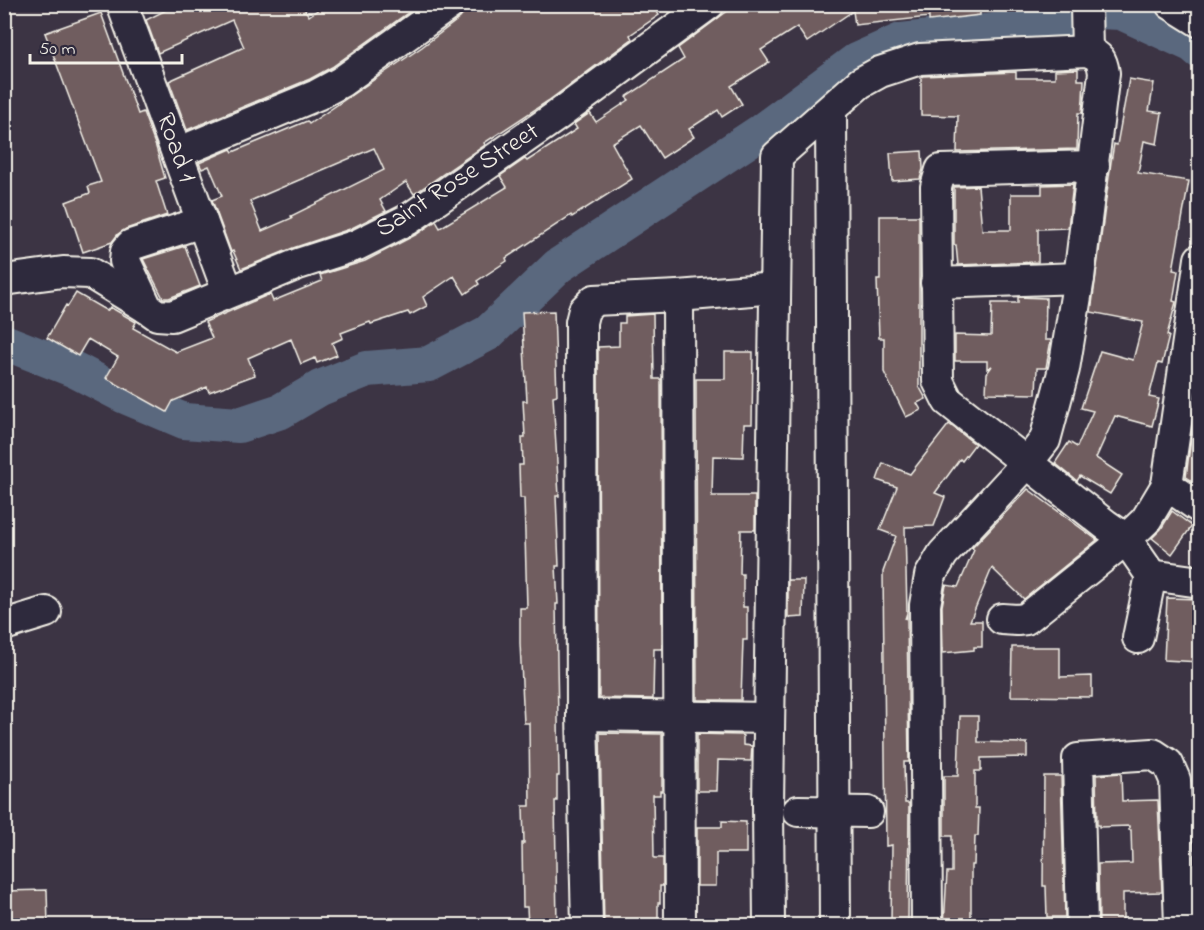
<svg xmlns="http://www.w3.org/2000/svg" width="1204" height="930" viewBox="0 0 1204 930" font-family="'Indie Flower',sans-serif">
	<rect width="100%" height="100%" fill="#3c3444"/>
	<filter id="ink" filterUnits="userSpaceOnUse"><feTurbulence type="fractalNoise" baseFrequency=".0167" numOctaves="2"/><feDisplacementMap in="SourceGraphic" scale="12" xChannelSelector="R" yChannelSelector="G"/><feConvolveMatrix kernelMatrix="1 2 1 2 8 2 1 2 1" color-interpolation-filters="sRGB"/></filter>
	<g filter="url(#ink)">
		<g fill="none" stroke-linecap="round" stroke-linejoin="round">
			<path stroke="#5a677e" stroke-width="36" d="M4 342 75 370 125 396 184 421 239 425 281 411 320 388 367 369 429 364 488 333 558 266 762 131 856 61 901 41 1067 23 1099 11 1121 12 1193 45 1200 51"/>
		</g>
		<g fill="#705d5e" stroke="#f4f1e8" stroke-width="1.5" fill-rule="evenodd">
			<path d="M178 4H301L309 16 326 4H420L332 67 310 79 187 130 169 81 244 47 232 20 158 53 146 20Z"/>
			<path d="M467 4H652L659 15 630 35 632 39 548 101 484 143 485 145 414 194 406 182 380 200 386 211 350 229 293 248 241 269 233 251 231 252 212 200 222 196 209 166 202 169 199 163 231 149 233 152 307 121 309 124 422 47 460 18 465 12ZM374 148 384 170 291 216 292 218 262 231 250 201Z"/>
			<path d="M737 4H980V15L929 21V17L855 25 853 11 807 42 797 27 761 50 769 62 731 86 742 104 722 117 718 110 689 129 694 137 662 158 641 125 612 143 632 179 572 217 571 215 506 258 507 261 477 281 479 284 465 294 454 276 423 297 427 306 410 315 408 312 371 324 370 322 341 333 343 338 332 343 337 355 317 363 315 358 301 364 291 339 248 358 255 375 209 392 207 387 173 401 167 412 106 378 118 357 88 339 78 356 47 338 66 305 68 306 76 293 107 311 110 307 136 322 133 328 176 352 212 338 205 322 270 294 273 301 322 281 320 275 365 261 417 234 436 221 440 228 507 187 500 176 525 159 527 161 577 129 574 124 590 113 596 122 629 100 626 97 684 59 678 48Z"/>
			<path d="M101 13 138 114 143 112 156 147 165 178 156 181 167 215 126 229 118 234 112 242 83 252 66 202 90 193 88 186 101 182 45 33Z"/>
			<path d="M1078 69V80H1084L1083 99 1082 113H1078L1077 149 957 152 958 116 921 115V77L923 76 1016 72V78H1055V70Z"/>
			<path d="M1129 79 1154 83 1149 111 1162 113 1157 144 1144 141 1138 173 1189 181 1173 270 1178 271 1173 301 1176 302 1167 335 1169 336 1162 364 1158 363 1149 397 1159 399 1152 426 1115 416 1096 458 1122 475 1110 494 1080 476 1077 481 1055 463 1069 442 1077 447 1093 411 1081 408 1100 351 1133 360 1143 322 1091 312 1111 162 1114 144 1117 145Z"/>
			<path d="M922 151 923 169 920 179 892 181 890 153Z"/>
			<path d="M1073 184 1068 228 1038 229V262L958 265 956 245H954V187L978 186 982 230H1011V194H1042V185Z"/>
			<path d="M880 216H919V386L926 399 917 403 921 410 906 417 884 372V338H879L877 280H880Z"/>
			<path d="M185 246 200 286 169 298H163L143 259Z"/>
			<path d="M1018 297 1046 298 1045 340H1051L1046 368H1037L1036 394 986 393 987 373 992 366 987 369V361H955V335L991 336 992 303H1018Z"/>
			<path d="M554 311 557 395 553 396 559 496H556L559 566H556L558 604H556L559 776H557V801H555L557 926H528L527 907H523L522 843H524L523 806H530L529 723H524L520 643V608H527L524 498H520L519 465H523L522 437H525L523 401H527L522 312Z"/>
			<path d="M653 314 654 379H661L662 649H654L653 699 599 698 598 347 619 346V323H625V316Z"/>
			<path d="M725 352H753L752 424H744L743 457 713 456 712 496H755V530H741L740 574H743V607H747V640H743L741 700H697L696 379H725Z"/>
			<path d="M949 424 975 444 962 461 960 459 935 493 945 497 934 526 905 527 907 613 905 619 907 616 909 762H904L905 803H909L908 923H891L892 845 886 846 883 572 896 536 880 530 897 487 877 480 883 463 910 474Z"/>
			<path d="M1193 424 1200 425V486L1186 477Z"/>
			<path d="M1028 489 1097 540 1024 599 992 568 970 621H982V647H974V650L943 653 942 606 946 585 958 587 974 550 972 548Z"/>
			<path d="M1172 511 1192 526 1172 554 1152 538 1161 529Z"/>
			<path d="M788 580H804L803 617 788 618Z"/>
			<path d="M1167 598 1200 599V662L1164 660Z"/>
			<path d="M1012 647H1060V677L1092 676V697L1011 696Z"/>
			<path d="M960 716H978V742L1027 743V757L981 758V771H975V808H979L978 836H975L974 865H971V926H944L947 872H952V836H944V776H958Z"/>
			<path d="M600 733 662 734V791H660V795H653L654 858H663V886H660V903H658V926H604Z"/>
			<path d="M697 734 741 735 743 736V745L752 746 751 761 718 760 717 791H697Z"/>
			<path d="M1121 773 1122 801 1158 800 1162 892 1123 893V922H1099L1098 864 1132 863 1131 830H1129V826L1099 827V825H1097L1096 775Z"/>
			<path d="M1044 776H1061L1065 917H1047L1046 886H1043Z"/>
			<path d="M722 821 746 822V853H716V886H697V827H722Z"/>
			<path d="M47 890 48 926H4V891Z"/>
		</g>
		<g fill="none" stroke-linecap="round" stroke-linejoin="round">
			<g stroke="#f4f1e8" stroke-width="34">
				<g id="minor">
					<path d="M122 4 228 292"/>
					<path d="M1086 4 1087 51"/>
					<path d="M1171 4 1200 22"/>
					<path d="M831 110 835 926"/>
					<path d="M177 153 317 95 341 82 450 4"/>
					<path d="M1094 166 941 170 936 187 938 381 948 401 1106 525 1126 539 1151 575 1200 582"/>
					<path d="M202 222 131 245 126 251 125 261 147 308 157 315 172 316 298 264 357 245 409 219 558 115 709 4"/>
					<path d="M4 280 63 272 90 273 147 308"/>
					<path d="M936 283 1079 278"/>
					<path d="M678 296 680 926"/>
					<path d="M1167 485 1200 508"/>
					<path d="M1002 619 1017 620 1026 619 1126 539 1146 520 1167 485 1200 259"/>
					<path d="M4 625 46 612"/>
					<path d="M1138 638 1151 575"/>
					<path d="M582 715 769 718"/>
					<path d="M798 811 868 812"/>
					<path d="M587 926 582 715 581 322 584 310 594 300 678 296 775 288"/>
					<path d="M769 926 768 805 777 156 860 83 880 72 920 59 1087 51C1100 56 1102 60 1104 73L1079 278 1064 369 1045 440 1027 463 943 554 930 576 925 605 927 926"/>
					<path d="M1082 926 1078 759 1153 754 1168 764 1175 780 1180 926"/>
				</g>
			</g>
			<use href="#minor" stroke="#2f2a3d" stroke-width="30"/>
		</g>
	</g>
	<g text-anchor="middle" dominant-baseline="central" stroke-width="4.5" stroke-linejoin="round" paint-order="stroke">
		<g font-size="26" fill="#f4f1e8" stroke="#2f2a3d">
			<text transform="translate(175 148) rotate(70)">Road 1</text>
			<text transform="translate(458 181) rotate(-33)">Saint Rose Street</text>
		</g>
	</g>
	<rect width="1204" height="930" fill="none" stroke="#2f2a3d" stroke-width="24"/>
	<rect x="12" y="12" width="1180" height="906" fill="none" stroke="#f4f1e8" stroke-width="2" filter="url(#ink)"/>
	<path d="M30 54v9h152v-9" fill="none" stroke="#f4f1e8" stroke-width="3"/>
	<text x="39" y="54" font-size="18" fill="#f4f1e8" stroke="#2f2a3d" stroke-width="4.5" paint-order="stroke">50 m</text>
</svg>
